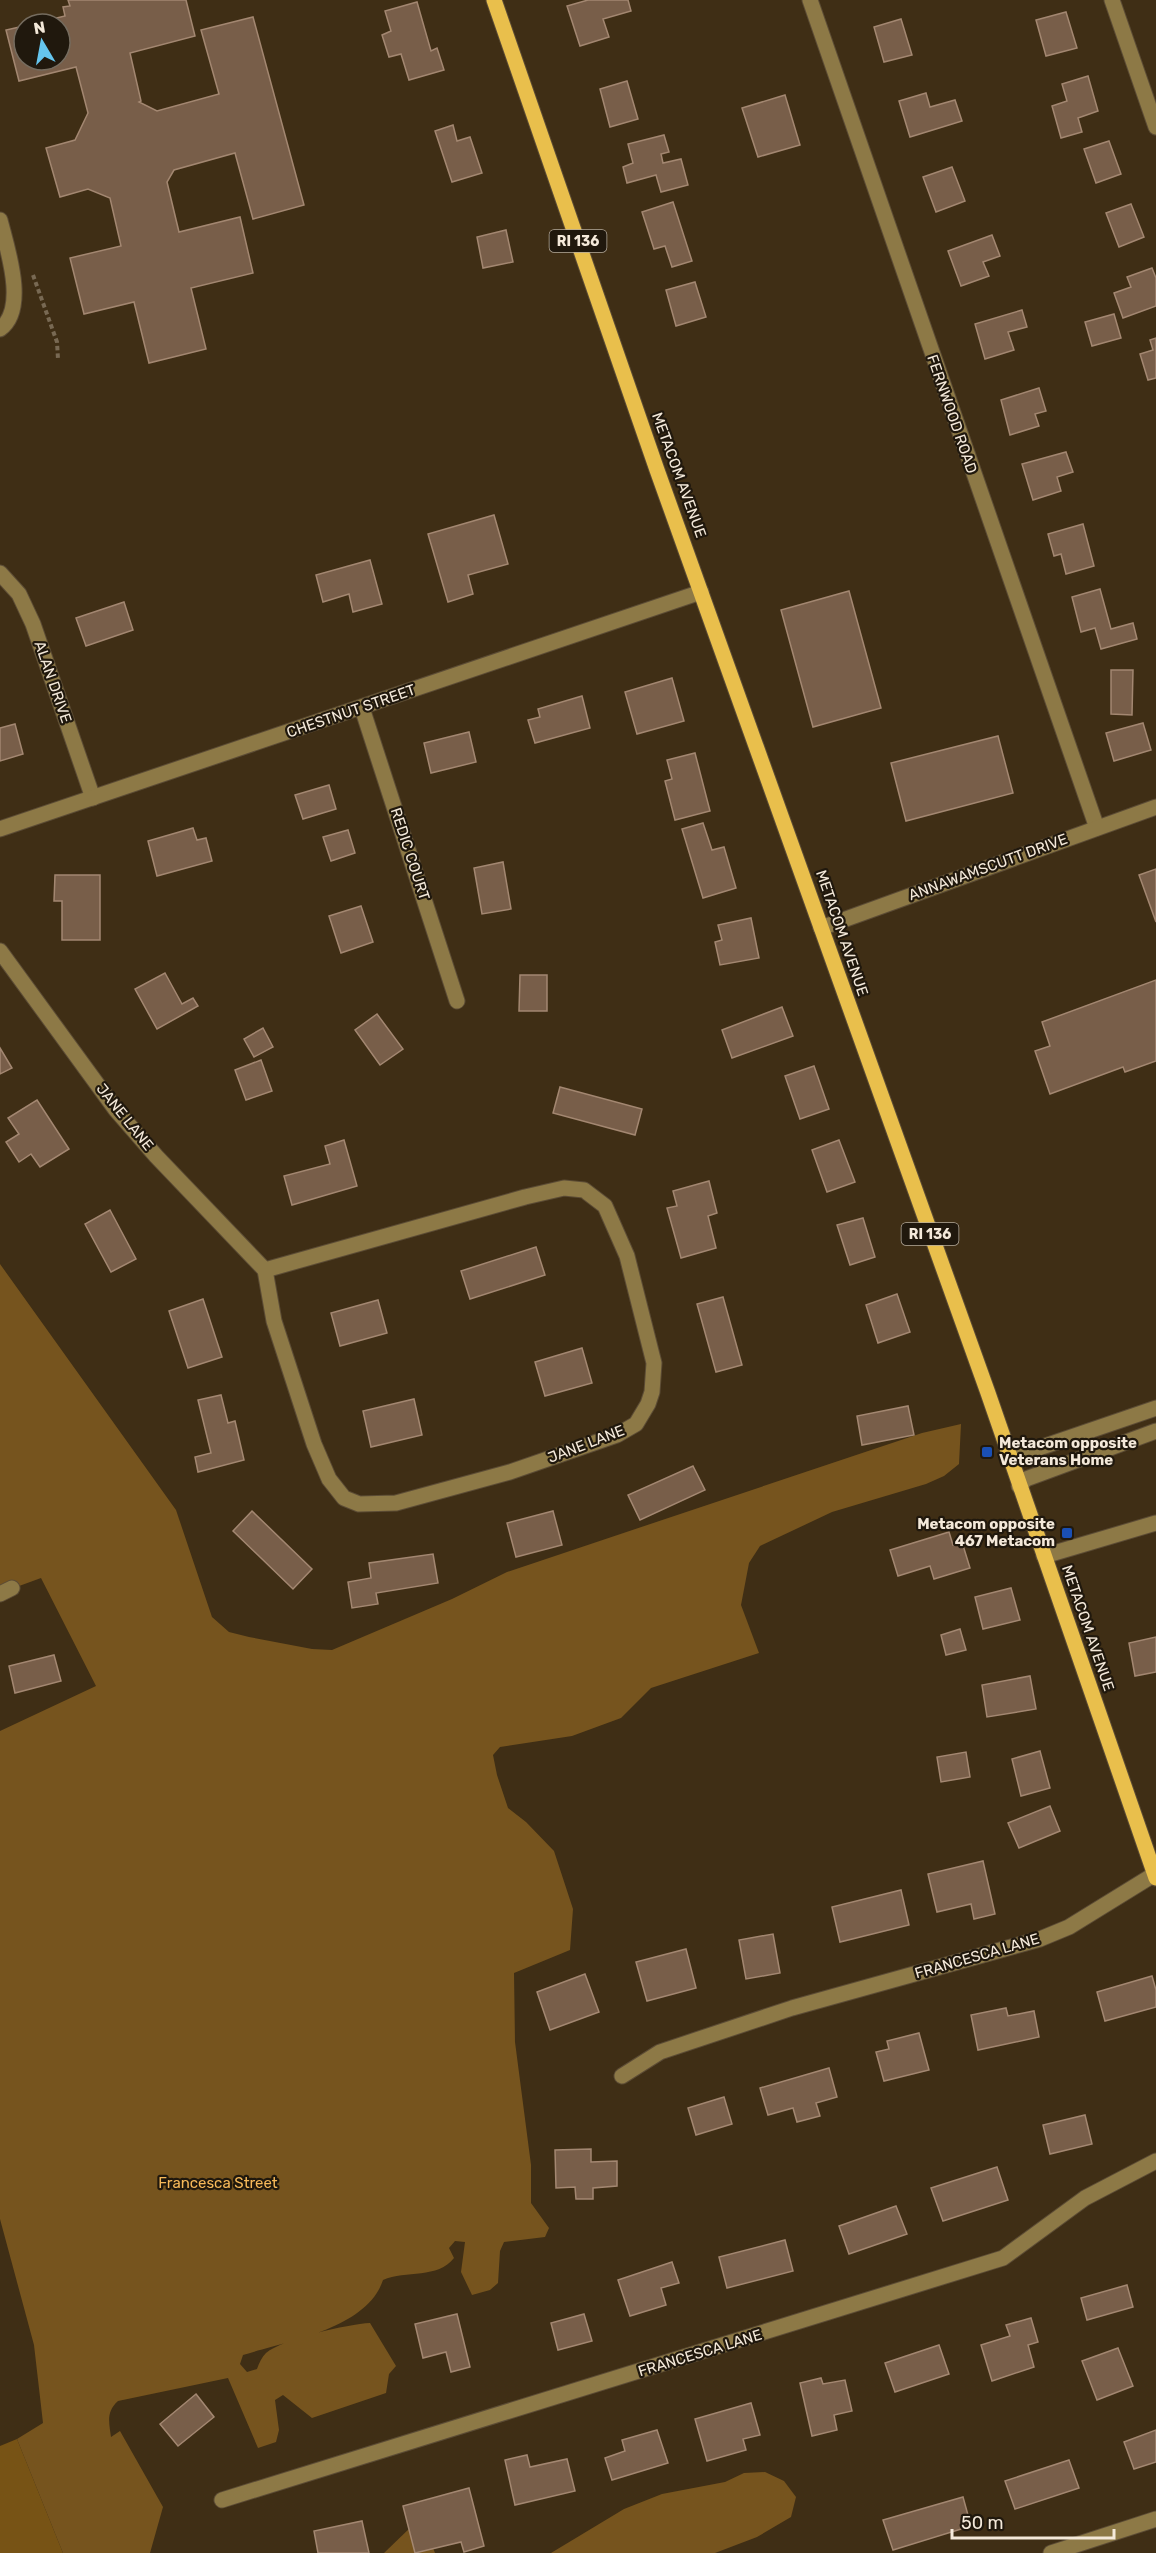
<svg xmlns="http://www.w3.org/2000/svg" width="1156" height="2553" viewBox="0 0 1156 2553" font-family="Rubik,sans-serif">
	<rect width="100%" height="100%" fill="#3f2e15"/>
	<path fill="#775315" d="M17 2439 63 2553H0V2446Z"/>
	<g fill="#76541e">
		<path d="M0 1264 176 1510 212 1617 229 1632 249 1637 312 1649 332 1650 452 1599 507 1572 922 1433 961 1424 959 1464 944 1476 926 1484 832 1512 760 1546 749 1563 741 1605 759 1653 651 1688 621 1718 572 1736 500 1747 493 1755 497 1775 508 1808 526 1822 554 1851 573 1909 570 1950 514 1973 515 2042 531 2165V2203L549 2228 545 2237 504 2242 500 2251 498 2283 490 2290 472 2295 461 2272 465 2242 455 2241 449 2248 454 2258C438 2279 406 2270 383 2280 367 2329 287 2341 243 2355L240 2364 247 2372 257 2369C259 2363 262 2357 266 2353 283 2339 348 2324 370 2323L396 2366 389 2374 386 2393 312 2418 283 2395 275 2400 279 2430 276 2442 258 2448 228 2378 118 2401C106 2412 109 2422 111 2437L120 2431 163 2507 150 2553H63L17 2439 43 2423 34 2345 0 2219V1731L96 1686 41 1578 0 1593Z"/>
		<path d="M765 2472 784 2481 796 2497 791 2517 757 2537 715 2553H551L624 2509 662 2494 725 2482 744 2473Z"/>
		<path d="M412 2526 433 2548 435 2553H384Z"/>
	</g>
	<g fill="#785e49" stroke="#a38771" stroke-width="1.5">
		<path d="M68 0H186L195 36 130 53 141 101 139 102 157 111 219 94 201 30 253 17 304 205 253 219 235 153 174 170 167 182 179 232 240 217 253 273 191 288 206 349 149 363 134 302 84 314 70 258 121 246 110 198 88 189 60 197 46 148 75 140 88 113 76 67 19 81 6 30 24 26V60H60V24H32L65 16 63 7 70 6Z"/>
		<path d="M588 0H628L631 11 603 19 609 37 580 46 567 6Z"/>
		<path d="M417 2 431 51 437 48 444 70 409 80 401 54 389 57 382 35 391 31 385 11Z"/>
		<path d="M1066 12 1077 48 1046 56 1036 20Z"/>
		<path d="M901 19 912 55 884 62 874 27Z"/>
		<path d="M1088 76 1098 111 1078 118 1082 132 1061 138 1052 106 1067 101 1062 84Z"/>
		<path d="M627 81 638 119 610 127 600 89Z"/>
		<path d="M926 93 930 107 955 100 962 121 910 137 899 101Z"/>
		<path d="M785 95 800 145 758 157 742 108Z"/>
		<path d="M453 125 457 141 470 137 482 173 452 182 435 131Z"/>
		<path d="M664 135 669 152 661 154 663 163 681 159 688 185 661 192 656 175 627 183 623 167 633 163 628 144Z"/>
		<path d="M1109 141 1121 174 1096 183 1084 149Z"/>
		<path d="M952 167 965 201 936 212 923 177Z"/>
		<path d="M673 202 692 261 672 267 665 246 654 249 642 212Z"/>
		<path d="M1131 204 1144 237 1119 247 1106 213Z"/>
		<path d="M506 230 513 262 483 268 477 237Z"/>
		<path d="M992 235 1000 256 983 262 989 276 961 286 948 251Z"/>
		<path d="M1152 268 1156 278V306L1123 318 1114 293 1131 287 1127 277Z"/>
		<path d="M695 282 706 317 676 326 666 290Z"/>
		<path d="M1022 310 1027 327 1008 332 1014 350 985 359 975 324Z"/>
		<path d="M1114 314 1121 338 1092 346 1085 322Z"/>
		<path d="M1156 338V378L1148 380 1140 354 1153 350 1150 340Z"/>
		<path d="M1039 388 1046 411 1035 414 1039 426 1010 435 1001 400Z"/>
		<path d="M1066 452 1073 472 1057 477 1061 491 1033 500 1022 464Z"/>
		<path d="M494 515 508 564 468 575 473 594 448 602 428 534Z"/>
		<path d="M1083 524 1094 566 1066 574 1061 554 1054 556 1048 534Z"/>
		<path d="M370 560 382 604 353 612 349 594 323 602 316 575Z"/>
		<path d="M1100 589 1111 629 1133 623 1137 639 1101 649 1095 628 1081 632 1072 597Z"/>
		<path d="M849 591 881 708 813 727 781 610Z"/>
		<path d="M124 602 133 630 86 646 76 618Z"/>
		<path d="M1111 670H1133L1132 715 1111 714Z"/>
		<path d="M672 678 684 721 637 734 625 692Z"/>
		<path d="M582 696 590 728 535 743 528 720 540 717 538 709Z"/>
		<path d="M1143 723 1151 750 1114 761 1106 733Z"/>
		<path d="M15 724 23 754 0 761V728Z"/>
		<path d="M469 732 476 762 431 773 424 743Z"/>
		<path d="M998 736 1013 793 906 821 891 763Z"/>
		<path d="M695 753 710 811 675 820 665 781 672 779 667 760Z"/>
		<path d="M329 785 336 809 303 819 295 795Z"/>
		<path d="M703 823 712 850 724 847 736 888 703 898 682 829Z"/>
		<path d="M193 828 197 840 206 838 212 861 157 876 148 841Z"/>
		<path d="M348 830 355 853 331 861 323 837Z"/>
		<path d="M503 862 511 909 482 914 474 868Z"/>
		<path d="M1156 869V922L1139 875Z"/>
		<path d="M55 875H100V940H62V901H54Z"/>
		<path d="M361 906 373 942 341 953 329 916Z"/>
		<path d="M751 918 759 958 720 965 715 942 722 940 718 925Z"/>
		<path d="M165 973 182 1004 193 998 198 1006 157 1029 135 989Z"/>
		<path d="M520 975H547V1011H519Z"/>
		<path d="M1156 980V1061L1125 1072 1123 1067 1050 1094 1035 1051 1050 1046 1042 1022Z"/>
		<path d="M782 1007 793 1036 732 1058 722 1030Z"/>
		<path d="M377 1014 403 1049 380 1065 355 1030Z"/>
		<path d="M263 1028 273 1047 254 1057 244 1039Z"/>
		<path d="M0 1048 12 1068 0 1074Z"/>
		<path d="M261 1060 272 1091 246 1100 235 1070Z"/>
		<path d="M814 1066 829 1109 800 1119 785 1076Z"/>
		<path d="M560 1087 642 1109 635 1135 553 1113Z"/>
		<path d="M37 1100 69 1149 40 1167 31 1154 19 1162 6 1142 19 1134 8 1118Z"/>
		<path d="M344 1140 357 1186 292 1205 284 1176 330 1164 325 1146Z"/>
		<path d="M839 1140 855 1182 827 1192 812 1150Z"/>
		<path d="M709 1181 717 1213 708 1216 716 1248 681 1258 667 1208 677 1206 673 1191Z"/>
		<path d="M110 1210 136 1259 111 1272 85 1224Z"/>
		<path d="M863 1218 875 1257 850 1265 837 1225Z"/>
		<path d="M536 1247 545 1275 470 1299 461 1271Z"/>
		<path d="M897 1294 910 1332 878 1343 866 1305Z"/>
		<path d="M723 1297 742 1365 716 1372 697 1304Z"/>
		<path d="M203 1299 222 1357 188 1368 169 1311Z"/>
		<path d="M378 1300 387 1333 340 1346 331 1313Z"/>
		<path d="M582 1348 592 1383 545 1396 535 1362Z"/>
		<path d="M221 1395 228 1423 235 1421 244 1460 198 1472 195 1457 211 1453 198 1400Z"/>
		<path d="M414 1399 422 1435 371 1447 363 1411Z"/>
		<path d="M908 1406 914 1435 862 1445 857 1416Z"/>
		<path d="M693 1466 705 1490 640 1520 628 1495Z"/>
		<path d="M252 1511 312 1569 293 1589 233 1531Z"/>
		<path d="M553 1511 562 1545 516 1557 507 1523Z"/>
		<path d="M949 1532 953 1545 962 1542 970 1568 934 1579 930 1566 898 1576 890 1550Z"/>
		<path d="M433 1554 438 1583 376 1593 378 1604 352 1608 348 1582 371 1578 369 1563Z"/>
		<path d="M1011 1588 1020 1620 983 1629 975 1597Z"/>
		<path d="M960 1629 966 1650 946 1655 941 1635Z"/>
		<path d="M1156 1637V1672L1135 1676 1129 1643Z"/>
		<path d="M54 1655 61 1681 15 1693 9 1666Z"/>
		<path d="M1030 1676 1036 1709 987 1717 982 1685Z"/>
		<path d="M1040 1751 1050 1788 1021 1796 1012 1759Z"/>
		<path d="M966 1752 970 1777 941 1782 937 1757Z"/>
		<path d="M1050 1806 1060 1831 1019 1848 1008 1823Z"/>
		<path d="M983 1861 995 1914 974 1919 971 1904 937 1912 928 1874Z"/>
		<path d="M901 1890 909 1925 840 1942 832 1907Z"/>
		<path d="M773 1934 780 1973 746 1979 739 1940Z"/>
		<path d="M686 1949 696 1988 647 2001 636 1962Z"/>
		<path d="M585 1974 599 2012 550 2030 537 1992Z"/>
		<path d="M1152 1976 1156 1990V2007L1105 2021 1097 1992Z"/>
		<path d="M1006 2008 1008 2016 1034 2011 1039 2037 978 2050 971 2015Z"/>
		<path d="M919 2033 929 2070 884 2081 876 2052 889 2049 887 2041Z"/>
		<path d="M829 2068 837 2097 816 2103 820 2116 797 2122 793 2108 768 2115 760 2088Z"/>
		<path d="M724 2097 732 2124 696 2135 688 2108Z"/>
		<path d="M1085 2115 1092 2144 1050 2154 1043 2125Z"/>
		<path d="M591 2149V2162L617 2161V2186L593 2188V2199H576L575 2187 556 2188 555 2150Z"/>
		<path d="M997 2167 1008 2200 943 2221 931 2188Z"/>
		<path d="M896 2206 907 2234 849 2254 839 2226Z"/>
		<path d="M785 2240 793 2271 727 2288 719 2257Z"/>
		<path d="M672 2262 679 2283 661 2288 666 2305 630 2316 618 2280Z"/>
		<path d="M1127 2285 1133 2307 1087 2320 1081 2298Z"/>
		<path d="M457 2314 470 2367 451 2372 446 2352 423 2358 415 2324Z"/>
		<path d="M584 2314 592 2341 558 2350 551 2323Z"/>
		<path d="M1031 2318 1038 2342 1028 2345 1034 2367 992 2381 981 2345 1010 2336 1006 2325Z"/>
		<path d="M939 2345 949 2374 895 2392 885 2363Z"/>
		<path d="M1118 2348 1133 2386 1097 2400 1082 2361Z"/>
		<path d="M821 2378 823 2384 845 2380 852 2411 834 2415 837 2430 812 2436 800 2383Z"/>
		<path d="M196 2394 214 2417 178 2446 160 2424Z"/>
		<path d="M751 2403 760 2435 743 2439 746 2450 707 2461 695 2419Z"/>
		<path d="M657 2430 668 2463 612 2480 605 2458 625 2451 622 2440Z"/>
		<path d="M1156 2430V2462L1134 2469 1124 2442Z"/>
		<path d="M527 2455 530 2467 567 2459 575 2491 515 2505 505 2460Z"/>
		<path d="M1069 2460 1079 2488 1015 2509 1005 2481Z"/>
		<path d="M469 2488 484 2546 464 2552 461 2542 415 2553 403 2506Z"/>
		<path d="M963 2497 971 2526 893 2550 883 2520Z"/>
		<path d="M362 2521 369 2553H318L314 2531Z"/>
	</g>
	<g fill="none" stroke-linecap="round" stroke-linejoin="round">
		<g stroke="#5c4c35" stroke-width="17">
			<g id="minor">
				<path d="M810 0 1097 828"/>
				<path d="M1112 0 1156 127"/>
				<path d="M0 220C7 248 28 309 0 329"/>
				<path d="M0 573 19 594 33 624 93 798"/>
				<path d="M362 708 457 1001"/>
				<path d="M0 829 701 592"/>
				<path d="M821 928 1156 807"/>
				<path d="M0 951 116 1110 156 1156 265 1270 274 1321 314 1444 329 1479 344 1498 359 1504 396 1503 510 1472 617 1435 636 1424 648 1404 652 1392 654 1363 627 1256 605 1206 584 1190 564 1188 525 1197 265 1270"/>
				<path d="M1010 1458 1156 1408"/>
				<path d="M1019 1486 1026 1479 1156 1431"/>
				<path d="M1044 1556 1156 1523"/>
				<path d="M0 1594 12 1588"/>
				<path d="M622 2076 660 2052 792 2008 1040 1939 1069 1927 1155 1874"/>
				<path d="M222 2500 1003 2258 1085 2198 1156 2161"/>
				<path d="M1051 2553 1156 2519"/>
			</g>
		</g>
		<g stroke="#5c4c35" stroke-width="17">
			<path id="major" d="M494 0 657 470 988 1393 1156 1878"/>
		</g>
		<path stroke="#786953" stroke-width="4" stroke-dasharray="4.5 3" stroke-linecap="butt" d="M33 275 57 342 58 359"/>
		<use href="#minor" stroke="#8d7946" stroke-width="15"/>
		<use href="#major" stroke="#e9bf4c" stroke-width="15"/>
	</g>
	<g fill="#1a4fb4" stroke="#20180d" stroke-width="2">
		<rect x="981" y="1446" width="12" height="12" rx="3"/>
		<rect x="1061" y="1527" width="12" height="12" rx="3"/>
	</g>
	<g text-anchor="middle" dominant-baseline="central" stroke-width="4.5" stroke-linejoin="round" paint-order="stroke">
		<g fill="#20180d" stroke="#b4aa9c" stroke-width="1.5">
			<rect x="549.5" y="230" width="57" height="22" rx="4.5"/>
			<rect x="901.5" y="1223" width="57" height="22" rx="4.5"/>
		</g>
		<g font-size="14" font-weight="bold" fill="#f4e9da">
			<text x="578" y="241">RI 136</text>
			<text x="930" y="1234">RI 136</text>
		</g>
		<g font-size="15" fill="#f4e9da" stroke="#20180d">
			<text transform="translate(952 414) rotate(71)">FERNWOOD ROAD</text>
			<text transform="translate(679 475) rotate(70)">METACOM AVENUE</text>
			<text transform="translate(53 682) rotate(71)">ALAN DRIVE</text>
			<text transform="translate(351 711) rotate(-19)">CHESTNUT STREET</text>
			<text transform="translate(410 854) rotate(72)">REDIC COURT</text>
			<text transform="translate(988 867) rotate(-20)">ANNAWAMSCUTT DRIVE</text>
			<text transform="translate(842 933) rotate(71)">METACOM AVENUE</text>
			<text transform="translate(125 1117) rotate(51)">JANE LANE</text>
			<text transform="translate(586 1444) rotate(-21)">JANE LANE</text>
			<text transform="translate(1088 1628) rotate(71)">METACOM AVENUE</text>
			<text transform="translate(977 1956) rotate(-16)">FRANCESCA LANE</text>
			<text transform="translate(700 2353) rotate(-17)">FRANCESCA LANE</text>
		</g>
		<g font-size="15" font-weight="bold" fill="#f4e9da" stroke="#20180d" text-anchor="start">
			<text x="999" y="1443">Metacom opposite<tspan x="999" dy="17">Veterans Home</tspan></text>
			<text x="1055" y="1524" text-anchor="end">Metacom opposite<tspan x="1055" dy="17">467 Metacom</tspan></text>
		</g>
		<g font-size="15" fill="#f7b959" stroke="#20180d">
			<text x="218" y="2183">Francesca Street</text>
		</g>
	</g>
	<g transform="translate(42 42) rotate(350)"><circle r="28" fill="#20180d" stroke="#756c5f" stroke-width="1.5"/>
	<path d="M0-4.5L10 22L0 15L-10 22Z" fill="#65c5ee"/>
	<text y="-9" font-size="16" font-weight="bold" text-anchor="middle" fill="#f4e9da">N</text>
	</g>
	<path d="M952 2529v9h162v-9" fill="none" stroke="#f4e9da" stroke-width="3"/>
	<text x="961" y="2529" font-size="18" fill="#f4e9da" stroke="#20180d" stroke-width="4.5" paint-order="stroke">50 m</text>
</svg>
